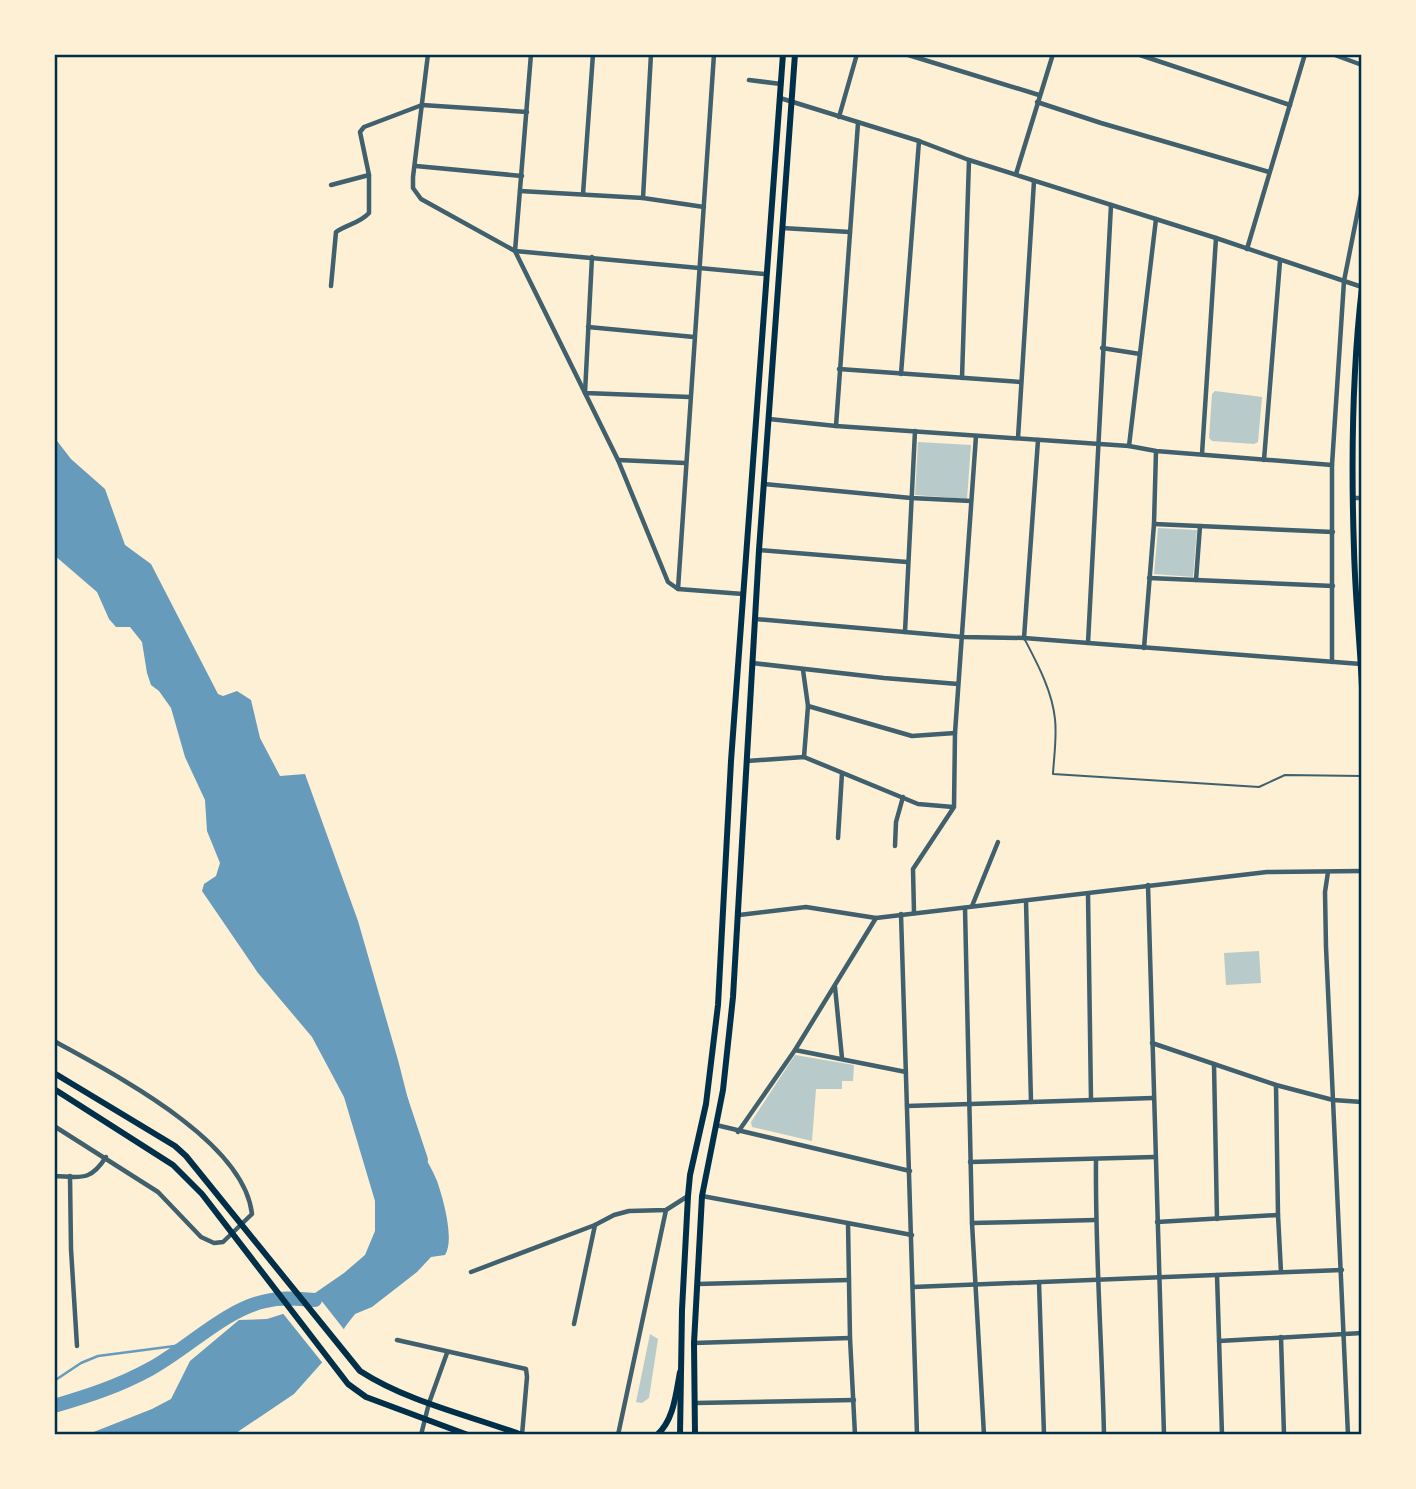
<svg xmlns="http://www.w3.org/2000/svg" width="1416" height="1489" viewBox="0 0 1416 1489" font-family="'Exo 2',sans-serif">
	<rect width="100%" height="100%" fill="#fdf0d5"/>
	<g fill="#b9caca">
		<path d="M1215 391 1262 397 1258 442 1254 444 1212 441 1209 438 1212 394Z"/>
		<path d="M918 442 971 445 967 499 915 495Z"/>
		<path d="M1158 528 1197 530 1193 577 1154 574Z"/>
		<path d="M1259 951 1261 983 1226 985 1224 953Z"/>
		<path d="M795 1055 854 1065 853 1081H842V1089H816L812 1141 752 1127 751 1122Z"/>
		<path d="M650 1334 658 1339 649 1398 642 1403 636 1402Z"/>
	</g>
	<path fill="#669bbc" d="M54 437 71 459 105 489 125 545 151 564 218 694 223 696 237 691 251 700 260 738 280 776 305 774 358 921 398 1060 410 1107 404 1124C415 1142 429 1161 437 1181 443 1198 455 1240 445 1255L431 1257 417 1272 372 1307 355 1314 345 1327 334 1349 294 1394 233 1435H86L152 1409 171 1399 190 1361 239 1320 267 1319 286 1313 344 1273 365 1255 375 1231V1201L344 1097 312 1037 258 973 202 891 204 884 216 876 220 863 207 831 205 800 185 757 171 708 159 691 151 685 147 673 142 642 130 627H116L109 619 97 592 54 555Z"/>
	<path fill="#fdf0d5" d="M313 1290 346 1332 337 1351 325 1366 281 1311Z"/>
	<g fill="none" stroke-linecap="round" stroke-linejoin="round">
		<path stroke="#669bbc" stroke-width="2.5" d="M54 1381 81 1363 98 1356 190 1344"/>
		<g stroke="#669bbc" stroke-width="14">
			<path d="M401 1100 421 1160"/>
			<path d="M54 1406C88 1396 119 1386 150 1369 187 1349 226 1309 266 1301 283 1297 298 1299 315 1300"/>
		</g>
		<path stroke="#3f606c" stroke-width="2" d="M1024 638C1037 663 1052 690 1055 719 1057 737 1054 756 1053 774L1259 787 1285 775 1362 776"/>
		<g stroke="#3f606c" stroke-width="4.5">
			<path d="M428 54 413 177V188L421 199 515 251 765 274"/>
			<path d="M531 54 515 251 618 460 668 582 678 589 743 594"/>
			<path d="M905 54 1039 95"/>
			<path d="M1137 54 1290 105"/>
			<path d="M1332 54 1362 65"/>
			<path d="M749 80 781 84"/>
			<path d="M780 98 919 141 969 160 1216 238 1362 287"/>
			<path d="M1037 102 1101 123 1269 172"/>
			<path d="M839 117 857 54"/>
			<path d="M416 166 522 176"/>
			<path d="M1016 174 1053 54"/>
			<path d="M331 185 369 175"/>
			<path d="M520 191 643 198 704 207"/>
			<path d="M583 194 593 54"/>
			<path d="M643 198 651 54"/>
			<path d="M782 228 850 232"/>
			<path d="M1247 249 1305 54"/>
			<path d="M592 257 585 393 690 397"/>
			<path d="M331 286 336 232C348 224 360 223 369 213V175L360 132 364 127 422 105 527 112"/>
			<path d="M588 327 694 337"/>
			<path d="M1102 348 1140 354"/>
			<path d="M839 369 1021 382"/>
			<path d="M901 374 919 141"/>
			<path d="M962 378 969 160"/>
			<path d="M769 419 836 426 1129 446 1156 451 1332 465"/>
			<path d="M836 426 858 123"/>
			<path d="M1018 438 1034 181 1032 180"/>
			<path d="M1129 446 1156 219"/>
			<path d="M1202 454 1216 238"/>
			<path d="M618 460 685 463"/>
			<path d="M1264 460 1280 261"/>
			<path d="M764 484 911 498 971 501"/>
			<path d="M1354 498H1362"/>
			<path d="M1154 524 1333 532"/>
			<path d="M759 550 907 562"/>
			<path d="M1149 578 1333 586"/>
			<path d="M1196 580 1200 526"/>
			<path d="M678 589 714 54"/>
			<path d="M755 619 962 637 1024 638 1361 664"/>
			<path d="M905 632 915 431"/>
			<path d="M1024 638 1038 440"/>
			<path d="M1088 643 1111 205"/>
			<path d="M1144 648 1154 524 1156 451"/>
			<path d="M1332 662V465L1344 281 1362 190"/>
			<path d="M752 663 884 678 958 684"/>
			<path d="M803 670 808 706 804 757"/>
			<path d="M808 706 912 736 955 733"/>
			<path d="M747 761 804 757 918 804 953 807"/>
			<path d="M838 838 842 773"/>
			<path d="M895 846 896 822 903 797"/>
			<path d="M1328 872 1325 892 1326 947 1333 1100 1362 1102"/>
			<path d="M1148 885 1164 1435"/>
			<path d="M1088 894 1091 1100"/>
			<path d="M1026 901 1031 1102"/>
			<path d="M972 906 998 842"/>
			<path d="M965 908 972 1223 984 1435"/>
			<path d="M914 913 913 869 954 807 955 733 976 436"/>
			<path d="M901 914 917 1435"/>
			<path d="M739 915 806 907 876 918 1267 872 1362 871"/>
			<path d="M835 987 842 1058"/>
			<path d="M54 1041C113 1074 244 1140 252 1214L223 1242 214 1243 201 1237 158 1192 54 1126"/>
			<path d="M1152 1043 1276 1085 1333 1100 1348 1435"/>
			<path d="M795 1050 906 1072"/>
			<path d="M1214 1064 1217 1219"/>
			<path d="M1276 1085 1278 1215 1281 1272"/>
			<path d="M907 1106 1153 1098"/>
			<path d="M716 1125 910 1171"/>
			<path d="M738 1132 795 1050 876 918"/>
			<path d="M1096 1160C1095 1251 1102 1343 1104 1435"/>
			<path d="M970 1162 1155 1157"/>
			<path d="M54 1176C81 1177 90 1182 106 1157"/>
			<path d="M70 1176 71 1249 77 1346"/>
			<path d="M702 1196 912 1235"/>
			<path d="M1157 1222 1278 1215"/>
			<path d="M848 1223 850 1338 855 1435"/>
			<path d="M972 1223 1095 1220"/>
			<path d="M471 1272 595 1225 614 1215 629 1211 666 1210 688 1196"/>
			<path d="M1217 1275 1222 1435"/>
			<path d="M1039 1282 1044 1435"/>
			<path d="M697 1284 849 1280"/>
			<path d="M913 1287 1342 1270"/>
			<path d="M574 1324 595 1225"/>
			<path d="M1281 1337 1284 1435"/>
			<path d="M397 1340 526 1369 527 1377 522 1435"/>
			<path d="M1219 1341 1362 1333"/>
			<path d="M694 1343 850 1338"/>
			<path d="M695 1403 854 1400"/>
			<path d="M421 1435 429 1403 447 1353"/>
			<path d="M618 1435 666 1210"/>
		</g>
		<g stroke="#003049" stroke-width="6">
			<path d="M1362 287C1352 373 1351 462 1354 549 1355 595 1360 642 1362 688"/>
			<path d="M680 1435 682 1310 688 1196 690 1175 706 1104 718 1005 731 761 783 54"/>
			<path d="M695 1435 694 1343 702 1196 723 1090 733 997 759 550 795 54"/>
		</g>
		<g stroke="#003049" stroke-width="6">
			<path d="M54 1073 175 1146 186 1156 360 1371C408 1402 468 1415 522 1435"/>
			<path d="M54 1089 173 1165 202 1194 348 1384 366 1397 468 1435"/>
			<path d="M657 1435C674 1420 676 1393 680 1372"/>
		</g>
	</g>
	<rect width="1416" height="1489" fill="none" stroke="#fdf0d5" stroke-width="112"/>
	<rect x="56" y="56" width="1304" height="1377" fill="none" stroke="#003049" stroke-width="2.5"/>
</svg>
